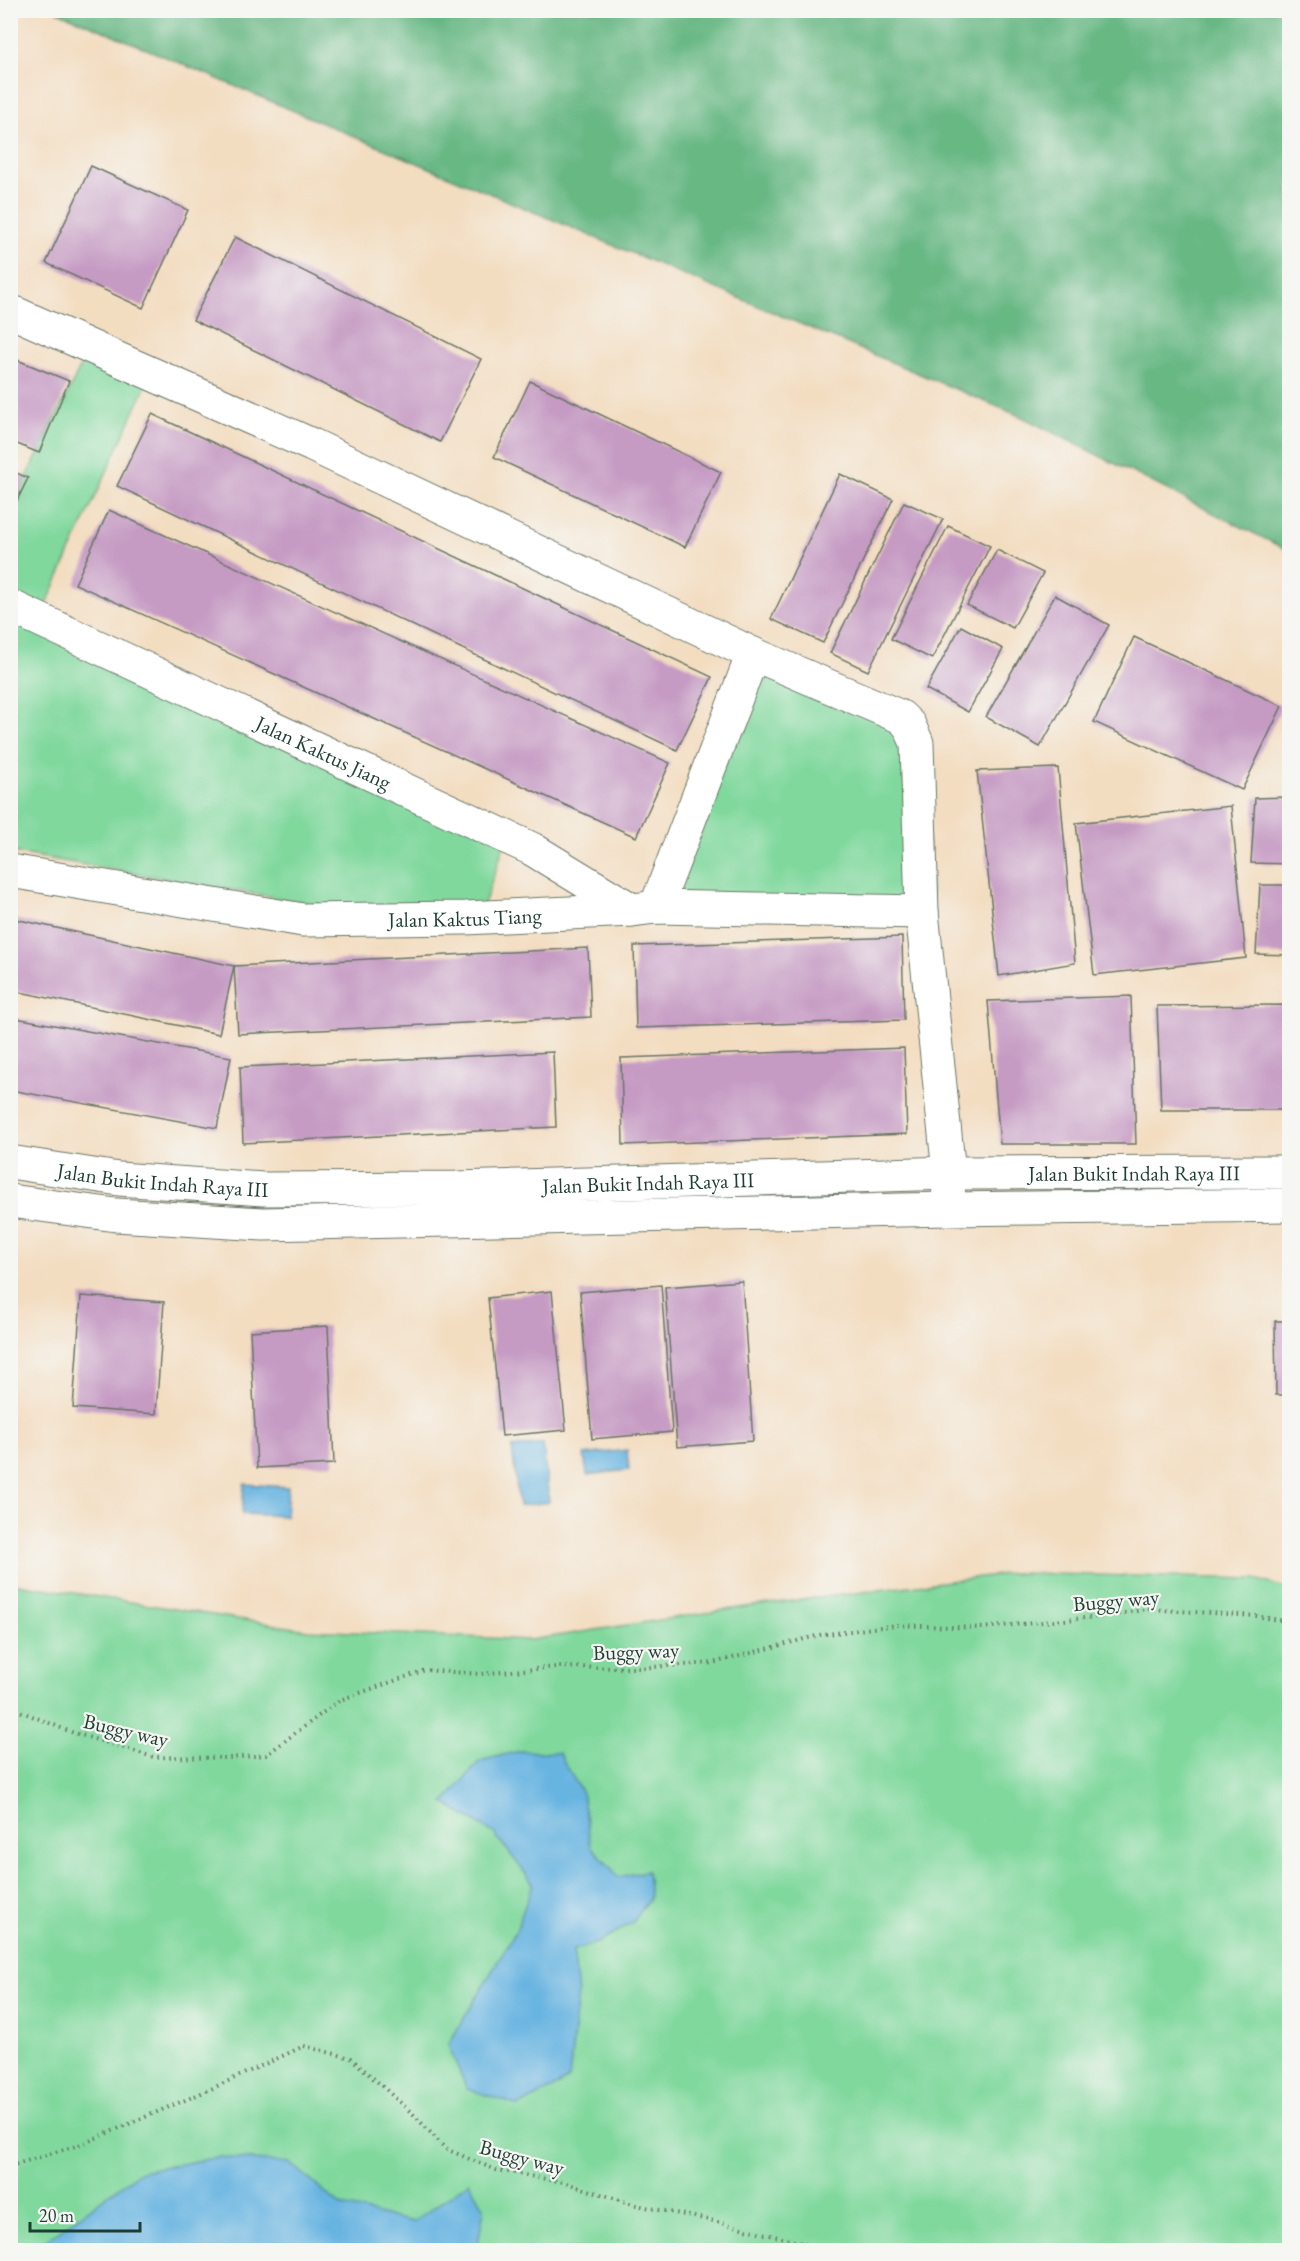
<svg xmlns="http://www.w3.org/2000/svg" width="1300" height="2261" viewBox="0 0 1300 2261" font-family="'EB Garamond',serif">
	<rect width="100%" height="100%" fill="#f6f6f2"/>
	<filter id="ink" filterUnits="userSpaceOnUse"><feTurbulence type="fractalNoise" baseFrequency=".0167" numOctaves="2"/><feDisplacementMap in="SourceGraphic" scale="12" xChannelSelector="R" yChannelSelector="G"/><feConvolveMatrix kernelMatrix="1 2 1 2 8 2 1 2 1" color-interpolation-filters="sRGB"/></filter>
	<filter id="wash" filterUnits="userSpaceOnUse"><feTurbulence type="fractalNoise" baseFrequency=".008" numOctaves="4" result="noise"/><feDisplacementMap in="SourceGraphic" scale="24" xChannelSelector="R" yChannelSelector="G"/><feGaussianBlur stdDeviation="1.35" result="paint"/><feColorMatrix in="noise" values="0 0 0 0 0 0 0 0 0 0 0 0 0 0 0 0 0 1.4 0 .05"/><feComposite in="paint" operator="in"/></filter>
	<g filter="url(#wash)">
		<rect width="100%" height="100%" fill="#f3ddc1"/>
		<g fill="#80d89d" stroke="#508a68" stroke-width="1.5">
			<path d="M88 351 150 377 35 629 507 837 483 907 342 909 11 852 10 512Z"/>
			<path d="M755 660 921 736 932 915 658 904Z"/>
			<path d="M1012 1573 1255 1579 1289 1589V2250H11L10 1583 308 1630 530 1640 745 1607Z"/>
		</g>
		<path fill="#68b884" stroke="#447a5c" stroke-width="1.5" d="M56 11H1289V551L1022 417Z"/>
		<g fill="#68b4e1" stroke="#44788a" stroke-width="1.5">
			<path d="M543 1444 549 1502 519 1506 512 1448Z"/>
			<path d="M627 1450 629 1470 587 1475 584 1455Z"/>
			<path d="M244 1484 288 1487 286 1516 242 1514Z"/>
			<path d="M520 1751 559 1753 582 1793 591 1846 619 1877 647 1871 650 1898 633 1922 601 1942 573 1950 578 1993 569 2079 519 2106 467 2089 448 2045 516 1931 533 1883 494 1833 444 1803 480 1761Z"/>
			<path d="M220 2157 289 2163 342 2206 413 2222 469 2182 484 2209 477 2250H33L141 2171Z"/>
		</g>
		<g id="blocks">
			<g fill="#c59ac3">
				<path d="M91 166 188 210 143 308 46 263Z"/>
				<path d="M235 237 481 359 440 442 193 320Z"/>
				<path d="M10 357 69 381 39 453 10 441Z"/>
				<path d="M530 381 721 472 685 547 494 457Z"/>
				<path d="M152 414 712 677 677 750 117 486Z"/>
				<path d="M10 470 28 478 10 515Z"/>
				<path d="M840 474 893 499 823 643 771 619Z"/>
				<path d="M904 502 943 519 868 671 830 653Z"/>
				<path d="M109 510 670 763 636 837 75 584Z"/>
				<path d="M948 526 990 546 932 659 891 639Z"/>
				<path d="M997 550 1043 573 1013 628 967 605Z"/>
				<path d="M1055 595 1109 625 1040 747 986 717Z"/>
				<path d="M961 626 1003 649 968 712 926 689Z"/>
				<path d="M1134 637 1282 706 1242 790 1094 722Z"/>
				<path d="M1058 768 1075 963 999 976 977 771Z"/>
				<path d="M1290 797V864L1251 863 1255 798Z"/>
				<path d="M1231 806 1246 958 1094 975 1076 823Z"/>
				<path d="M1260 885H1290V955L1256 954Z"/>
				<path d="M10 918 234 966 219 1034 10 990Z"/>
				<path d="M902 937 904 1020 636 1028 634 946Z"/>
				<path d="M588 948 591 1017 238 1034 234 966Z"/>
				<path d="M1131 996 1136 1144H1000L988 1001Z"/>
				<path d="M1290 1005V1110H1161L1157 1006Z"/>
				<path d="M10 1017 231 1057 217 1128 10 1090Z"/>
				<path d="M904 1048 907 1134 623 1145 621 1058Z"/>
				<path d="M553 1052 556 1127 243 1143 240 1067Z"/>
				<path d="M742 1281 753 1441 677 1447 665 1287Z"/>
				<path d="M661 1285 672 1432 592 1439 580 1292Z"/>
				<path d="M552 1291 566 1430 502 1436 488 1298Z"/>
				<path d="M81 1296 164 1302 156 1414 73 1408Z"/>
				<path d="M1275 1321H1290V1395H1276Z"/>
				<path d="M328 1326 334 1464 257 1468 250 1331Z"/>
			</g>
		</g>
	</g>
	<g filter="url(#ink)">
		<use href="#blocks" fill-opacity="0" stroke="#697565" stroke-width="1.5"/>
		<g fill="none" stroke-linecap="round" stroke-linejoin="round">
			<g stroke="#697565" stroke-width="35">
				<g id="street">
					<path d="M10 311 312 445 753 654 901 717 909 725 917 743 922 912 949 1173 948 1209"/>
					<path id="s1" d="M10 606 532 849 632 910"/>
					<path id="s2" d="M10 871 303 920 466 918 632 910 656 907 922 912"/>
					<path d="M656 907 753 654"/>
					<path id="s3" d="M10 1162 119 1179 263 1189 456 1188 949 1173 1290 1172"/>
					<path d="M10 1201 116 1215 263 1224 948 1209 1290 1205"/>
				</g>
			</g>
			<g stroke="#697565" stroke-width="4" stroke-dasharray="1.5 4.5" stroke-linecap="butt">
				<path d="M10 1707 71 1732 153 1757 229 1758 266 1755 340 1700 425 1670 480 1674 556 1667 636 1668 713 1663 820 1635 896 1625 981 1628 1106 1616 1148 1609 1256 1616 1290 1622"/>
				<path d="M10 2166 82 2144 211 2089 304 2046 351 2058 414 2115 446 2149 496 2170 563 2182 636 2205 714 2221 830 2250"/>
			</g>
			<use href="#street" stroke="#fff" stroke-width="33"/>
		</g>
	</g>
	<g text-anchor="middle" dominant-baseline="central" stroke-width="4.5" stroke-linejoin="round" paint-order="stroke">
		<g font-size="21" fill="#1f3d34" stroke="#f6f6f2">
			<text stroke="none"><textPath href="#s1" startOffset="346">Jalan Kaktus Jiang</textPath></text>
			<text stroke="none"><textPath href="#s2" startOffset="459">Jalan Kaktus Tiang</textPath></text>
			<text stroke="none"><textPath href="#s3" startOffset="1126">Jalan Bukit Indah Raya III</textPath></text>
			<text stroke="none"><textPath href="#s3" startOffset="154">Jalan Bukit Indah Raya III</textPath></text>
			<text stroke="none"><textPath href="#s3" startOffset="640">Jalan Bukit Indah Raya III</textPath></text>
			<text transform="translate(1116 1600) rotate(-5)">Buggy way</text>
			<text transform="translate(636 1651) rotate(-2)">Buggy way</text>
			<text transform="translate(126 1730) rotate(13)">Buggy way</text>
			<text transform="translate(522 2157) rotate(15)">Buggy way</text>
		</g>
	</g>
	<rect width="1300" height="2261" fill="none" stroke="#f6f6f2" stroke-width="36"/>
	<path d="M30 2222v9h110v-9" fill="none" stroke="#1f3d34" stroke-width="3"/>
	<text x="39" y="2222" font-size="18" fill="#1f3d34" stroke="#f6f6f2" stroke-width="4.5" paint-order="stroke">20 m</text>
</svg>
